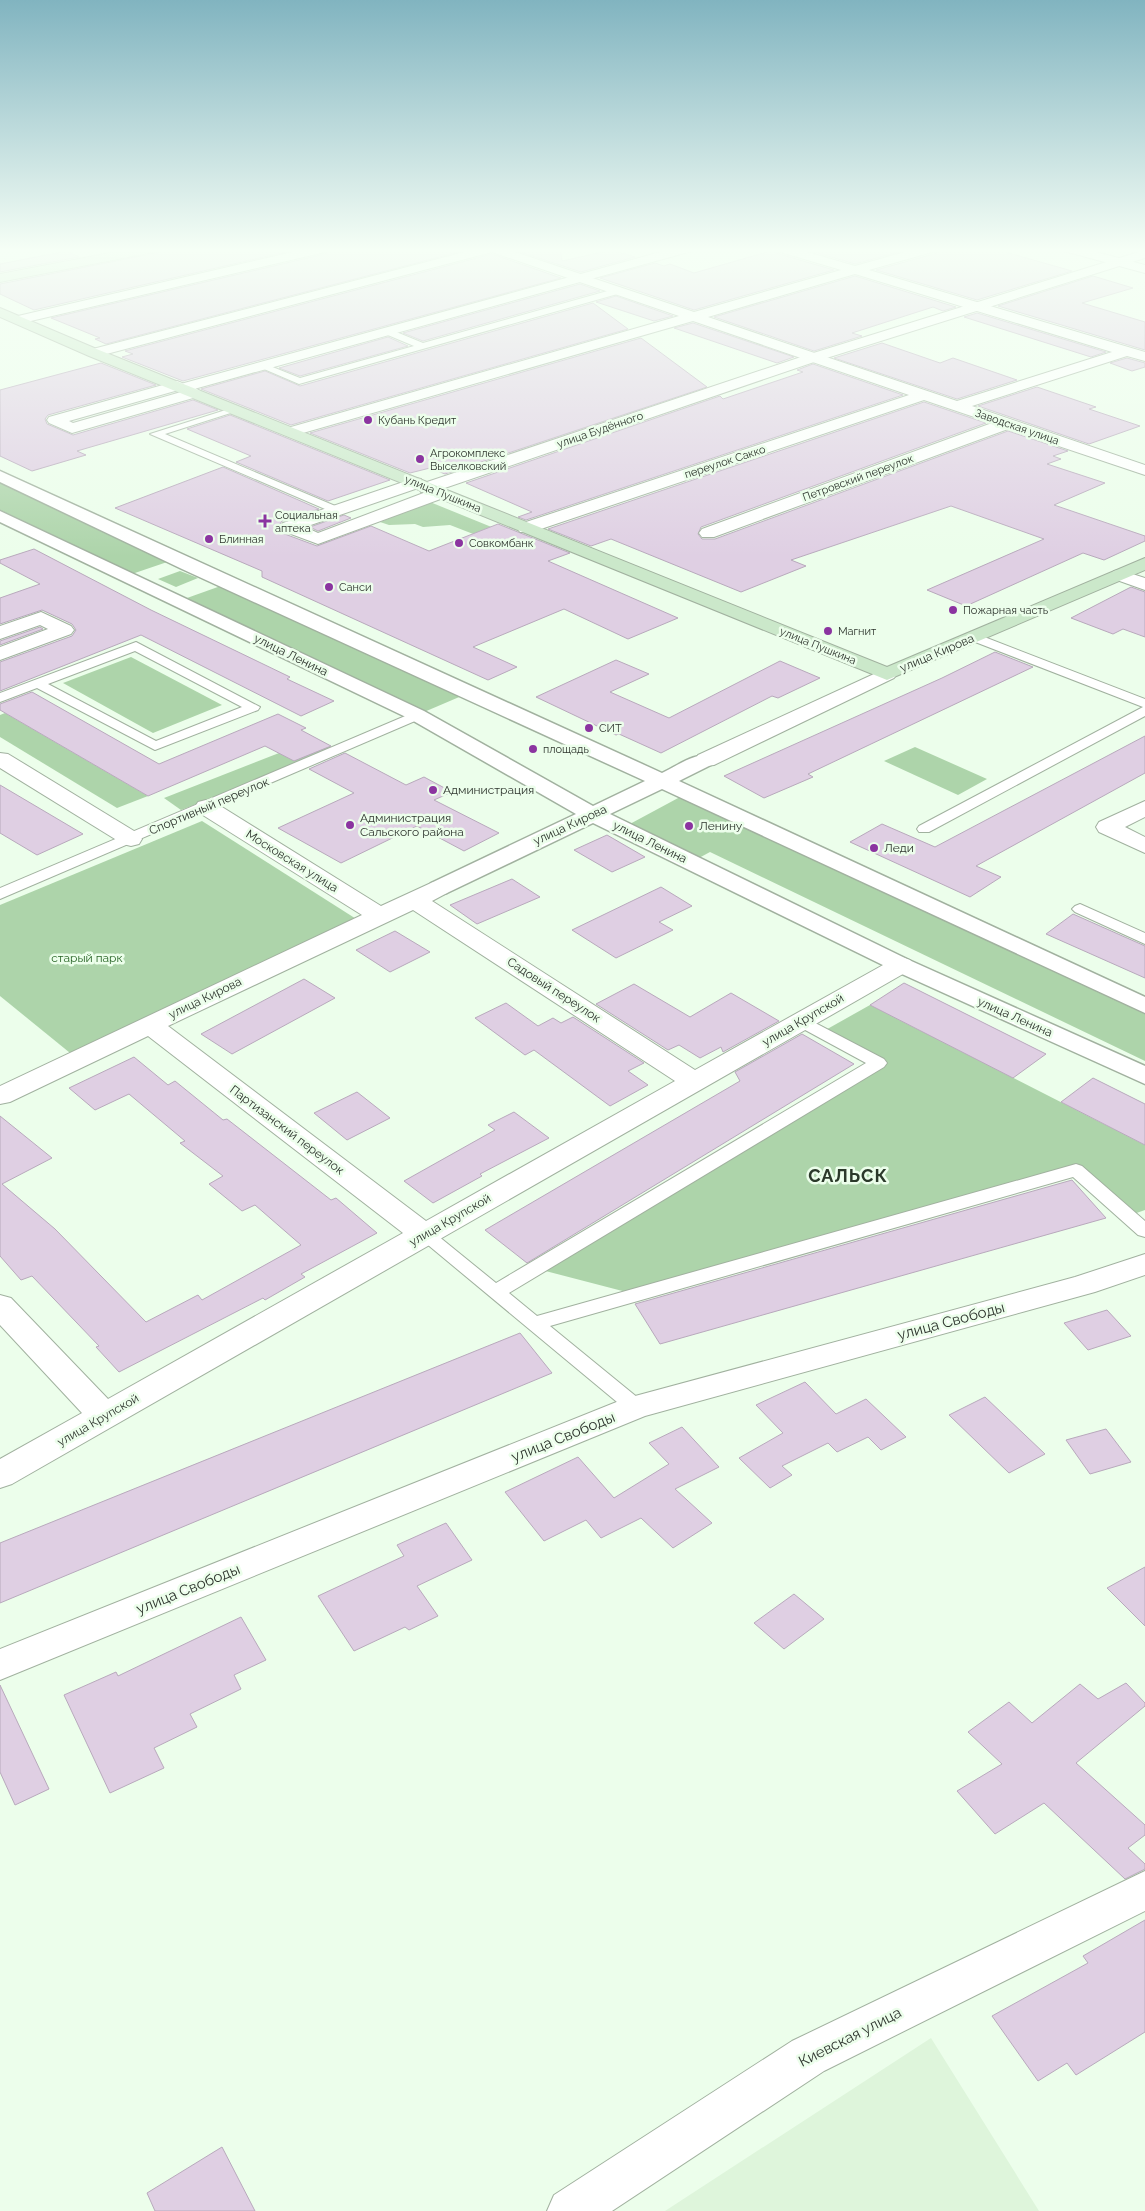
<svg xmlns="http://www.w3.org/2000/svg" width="1145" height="2211" viewBox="0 0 1145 2211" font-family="Raleway,sans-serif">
	<rect width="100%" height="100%" fill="#ecfeeb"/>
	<path fill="#def5db" d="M931 2038 1039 2211H665Z"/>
	<g fill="#add4aa">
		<path d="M0 478 173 560 132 574 0 510Z"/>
		<path d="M430 502 533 544 517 551 450 525 423 527 415 524 389 525 380 522Z"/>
		<path d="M180 571 198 578 176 587 158 579Z"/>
		<path d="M229 583 471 692 417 715 187 598Z"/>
		<path d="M131 657 222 705 153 733 63 683Z"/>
		<path d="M5 713 148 796 117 808 0 737V715Z"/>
		<path d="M315 739 334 750 181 810 164 798Z"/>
		<path d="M915 747 987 779 958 795 884 761Z"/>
		<path d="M680 797 1145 1014V1061L710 852 697 859 628 825Z"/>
		<path d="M202 821 361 922 75 1057 0 996V905Z"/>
		<path d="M870 1005 1145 1145V1210L1128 1216 1076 1170 634 1294 534 1268 877 1063 822 1032Z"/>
	</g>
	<g fill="#dfcfe3" stroke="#b8a9bc">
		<path d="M181 248H303L34 310 0 294V284Z"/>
		<path d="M333 248H474L106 344 95 339 100 338 51 318 325 254Z"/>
		<path d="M508 248H560L562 261 612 250 635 257 581 272Z"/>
		<path d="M817 248H913L855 264 808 250Z"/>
		<path d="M940 248H991L1072 271 977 300 876 270 937 253Z"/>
		<path d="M774 250 776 253 834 270 694 310 600 278 655 263 664 266 670 264 694 273Z"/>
		<path d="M67 251 79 257 0 272V264Z"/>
		<path d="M492 254 561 278 183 381 122 357 133 354 125 351Z"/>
		<path d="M855 276 956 307 943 311 933 307 852 333 862 336 814 351 714 317Z"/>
		<path d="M1093 276 1133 288 1082 303 1145 322V350L998 306Z"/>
		<path d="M580 284 600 291 423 341 403 333Z"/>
		<path d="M616 296 673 316 654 321 596 302Z"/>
		<path d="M593 303 628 329 291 425 201 389 265 371 300 386Z"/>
		<path d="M977 313 1106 352 1091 357 964 317Z"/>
		<path d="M693 323 794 357 777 363 674 328Z"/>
		<path d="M388 337 408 346 300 376 279 368Z"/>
		<path d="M641 338 707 387 445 474 430 468 410 473 310 433Z"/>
		<path d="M882 343 940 363 953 358 1017 380 957 399 834 358Z"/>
		<path d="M1127 358 1145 363V367L1132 371 1110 363Z"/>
		<path d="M101 363 156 385 48 415 45 419 47 424 73 435 193 400 218 410 77 451 86 455 32 471 0 456V390Z"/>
		<path d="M813 364 903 395 526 520 518 517 532 512 466 483 720 396 723 399 803 372 797 370Z"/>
		<path d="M1037 387 1096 407 1089 409 1140 426 1089 444 978 406Z"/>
		<path d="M924 402 986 423 701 527 698 534 702 539H715L1008 431 1068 451 1053 456 1061 459 1047 464 1105 483 1054 505 1145 536V541L1104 560 1083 553 966 606 927 590 1044 539 951 506 791 560 806 566 741 592 611 539 591 546 548 529Z"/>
		<path d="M230 415 390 480 328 501 236 462 251 456 187 429Z"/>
		<path d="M223 467 319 509 282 521 278 527 282 533 317 546 371 526 429 551 498 524 570 553 548 561 678 618 628 639 564 609 473 647 517 667 488 680 262 577V571L115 508Z"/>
		<path d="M344 515 351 518 318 531 310 527Z"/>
		<path d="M34 549 151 610 290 677 287 679 334 701 301 716 141 635 0 691V662L72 636 76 630 72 624 42 610 0 624V598L40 584 0 563V560Z"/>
		<path d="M1131 587 1145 592V637L1123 629 1113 634 1071 618Z"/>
		<path d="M40 627 43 629 0 645V641Z"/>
		<path d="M995 652 1033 667 808 774 813 777 764 798 724 776 942 678Z"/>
		<path d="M616 660 649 674 610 692 669 718 780 661 820 678 778 698 772 696 661 753 619 734 616 735 536 697Z"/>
		<path d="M32 692 159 764 278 714 306 728 301 730 331 746 294 761 265 746 148 796 0 710V704Z"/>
		<path d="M1145 736V773L976 866 1001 877 970 897 850 842 882 824 935 847Z"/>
		<path d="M345 753 406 785 424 777 452 792 434 800 499 833 464 851 417 826 341 863 278 828 354 793 309 769Z"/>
		<path d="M0 785 83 834 37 855 0 833Z"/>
		<path d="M607 835 645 857 612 872 574 850Z"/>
		<path d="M512 879 540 897 477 924 450 905Z"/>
		<path d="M661 887 692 906 659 922 673 930 616 958 572 930Z"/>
		<path d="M1073 914 1145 946V978L1046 934Z"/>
		<path d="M395 931 430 952 390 972 356 950Z"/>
		<path d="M304 979 335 998 232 1054 201 1034Z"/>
		<path d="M904 983 1046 1054 1013 1078 870 1005Z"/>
		<path d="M634 984 690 1017 731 993 779 1021 723 1052 721 1047 700 1058 679 1045 668 1050 596 1004Z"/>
		<path d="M506 1003 538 1026 553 1018 561 1023 573 1017 644 1063 628 1071 648 1085 610 1106 534 1050 525 1055 475 1018Z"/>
		<path d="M802 1034 854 1064 527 1263 485 1230 740 1081 735 1072Z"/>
		<path d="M134 1057 168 1085 175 1081 223 1120 227 1119 331 1200 336 1198 377 1233 301 1274 305 1277 265 1300 263 1298 119 1372 96 1347 99 1346 32 1276 21 1280 0 1256V1116L52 1158 2 1184 55 1229 146 1322 198 1295 202 1300 301 1245 255 1205 242 1211 209 1184 223 1176 180 1143 185 1141 129 1094 95 1110 69 1088Z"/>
		<path d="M1093 1078 1145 1104V1145L1061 1102Z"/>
		<path d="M357 1092 390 1118 347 1140 314 1113Z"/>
		<path d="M514 1112 549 1138 480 1174 482 1176 433 1203 404 1181 495 1130 488 1125Z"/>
		<path d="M1072 1180 1106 1218 660 1344 635 1304Z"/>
		<path d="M1107 1310 1131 1336 1088 1350 1064 1323Z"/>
		<path d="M520 1333 552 1373 0 1603V1543Z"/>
		<path d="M805 1382 836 1414 866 1399 906 1437 881 1450 868 1437 837 1452 828 1443 782 1466 792 1475 770 1488 739 1458 783 1433 756 1405Z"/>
		<path d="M985 1397 1045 1454 1009 1473 949 1415Z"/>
		<path d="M682 1427 719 1467 675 1489 712 1523 673 1548 641 1518 601 1538 586 1520 544 1541 505 1492 578 1457 614 1498 669 1464 649 1443Z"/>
		<path d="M1106 1429 1131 1462 1090 1474 1066 1440Z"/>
		<path d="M446 1523 472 1560 417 1586 438 1616 409 1630 405 1627 354 1651 318 1596 404 1556 397 1545Z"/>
		<path d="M1145 1567V1626L1107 1588Z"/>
		<path d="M794 1594 824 1619 784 1649 754 1623Z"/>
		<path d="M241 1617 266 1660 234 1675 241 1689 190 1714 197 1727 154 1748 164 1768 110 1793 64 1695 116 1672 118 1676Z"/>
		<path d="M1126 1683 1145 1703V1706L1076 1763 1145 1825V1835L1128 1848 1145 1864V1869L1125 1879 1044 1803 995 1834 957 1791 1002 1764 968 1732 1009 1702 1032 1723 1080 1684 1098 1699Z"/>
		<path d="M0 1685 49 1789 15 1805 0 1772Z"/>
		<path d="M1145 1920V2032L1076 2075 1067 2063 1038 2081 992 2016 1088 1963 1083 1956Z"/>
		<path d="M222 2147 255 2211H155L147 2193Z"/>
	</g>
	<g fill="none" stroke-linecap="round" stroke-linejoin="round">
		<g stroke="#a1b19f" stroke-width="2">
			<g id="service">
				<path d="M618 288 621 289V293L299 384 257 366 265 364 300 378 414 346 383 333V329H389L423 343Z"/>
				<path d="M232 408 240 410 165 434 340 508V512H332L150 434Z"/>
				<path d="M974 633 1145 699V716L929 832H919L917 829 919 826 1143 707 970 640 968 637Z"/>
				<path d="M136 642 260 707 258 710 155 750 37 688 0 702V693ZM135 651 242 707 156 741 48 684Z"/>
				<path d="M417 711 422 712 424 715 422 718 0 899V888Z"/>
				<path d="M1080 904 1145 933V944L1075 912 1072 909 1075 906Z"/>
				<path d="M802 1016 884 1059 887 1063 884 1067 509 1293 537 1316 1076 1164 1082 1166 1145 1221V1237L1138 1235 1073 1177 550 1326 643 1402 646 1407 643 1412 636 1415 629 1412 416 1235 418 1231 425 1229 432 1231 496 1283 866 1063 796 1025 794 1021 796 1017Z"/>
			</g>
		</g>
		<g stroke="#a1b19f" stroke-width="3">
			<path id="pedestrian" d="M0 471 662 773C677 766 697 751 713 756L716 760 713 764 679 781 1145 997V1013L662 789 610 814 909 960 1145 1066V1084L893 970 593 823 447 893 439 895 431 893 428 888 431 883 576 814 410 719 0 522V511L424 711 593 806 645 781 182 569 0 482Z"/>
		</g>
		<g stroke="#a1b19f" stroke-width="2">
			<g id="minor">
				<path d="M310 248H331L325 252 18 324 11 320 18 316Z"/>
				<path d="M480 248H503L694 312 841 270 777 251 775 248H793L855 266 919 248H938L936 251 869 270 1145 352V361L1127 356 972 406 1145 465V475L1008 429 714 537H702L699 533 702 529 992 423 924 400 532 532H520L517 528 520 524 909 395 693 321 296 435H284L282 432 284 429 679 316 492 252 99 356 94 357 87 353 89 350ZM855 274 1112 352 957 401 708 317Z"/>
				<path d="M1062 248H1081L1145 265V273L1064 251Z"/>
				<path d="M177 381 182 383 185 386 182 389 69 421 73 423 195 388 203 393 200 396 72 433 49 423 47 420 49 417Z"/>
				<path d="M415 478 421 479 423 483 421 487 305 527 318 533 434 489H446L448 493 446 497 318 544 283 531 280 527 283 523Z"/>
				<path d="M1120 570 1145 578V590L1114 579 1111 575 1114 571Z"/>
				<path d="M41 612 71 626 74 630 71 634 0 660V647L48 629 40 625 0 639V626Z"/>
				<path d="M887 668 894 670 897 674 894 678 714 765 706 766 698 765 695 760 698 755Z"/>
				<path d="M0 753 8 754 139 834 142 839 139 844 131 846 123 844 0 768Z"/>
				<path d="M206 800 214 802 381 906 431 883 439 881 447 883 451 888 447 893 432 901 695 1070 892 960 901 957 910 960 914 965 910 970 12 1484 0 1488V1459L82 1413 0 1325V1295L11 1298 108 1399 403 1233 148 1036 10 1102 0 1104V1086L362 915 198 812 195 807 198 802ZM413 910 675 1081 426 1221 168 1026Z"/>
				<path d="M1145 801V817L1125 827 1145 837V853L1099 832 1096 827 1099 822Z"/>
				<path d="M1145 1254V1275L1095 1292 645 1416 0 1680V1649L624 1399 1075 1277Z"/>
				<path d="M1145 1871V1911L824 2071 612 2211H547L554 2195 792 2041Z"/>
			</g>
		</g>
		<g stroke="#a1b19f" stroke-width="2">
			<g id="tertiary">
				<path d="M675 248H694L692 251 187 391H177L174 388 177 385Z"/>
				<path d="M1145 250V258L817 361 433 492H421L419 488 421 484 807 355Z"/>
			</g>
		</g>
		<g stroke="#a1b19f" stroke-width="2">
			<g id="secondary">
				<path d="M136 248H160L154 252 0 282V274Z"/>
				<path d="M0 308 99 350 887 667 1145 558V570L887 680 89 356 0 317Z"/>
			</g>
		</g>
		<use href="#service" fill="#fff" fill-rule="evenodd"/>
		<use href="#pedestrian" fill="#fff" fill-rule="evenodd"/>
		<use href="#minor" fill="#fff" fill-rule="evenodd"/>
		<use href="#tertiary" fill="#fff" fill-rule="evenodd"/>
		<use href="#secondary" fill="#cbe8ca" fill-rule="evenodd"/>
	</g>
	<linearGradient id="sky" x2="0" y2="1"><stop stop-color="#81b4c0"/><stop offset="0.45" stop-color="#f6fff6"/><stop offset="1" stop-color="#f6fff6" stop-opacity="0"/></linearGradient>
	<rect width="1145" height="557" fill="url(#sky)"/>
	<g fill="#8b34a0" stroke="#ecfeeb" stroke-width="2">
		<circle cx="368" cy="420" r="5"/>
		<circle cx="420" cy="459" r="5"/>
		<path d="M262.5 513.5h5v5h5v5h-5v5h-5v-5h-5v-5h5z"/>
		<circle cx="209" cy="539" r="5"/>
		<circle cx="459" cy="543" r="5"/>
		<circle cx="329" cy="587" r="5"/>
		<circle cx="953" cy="610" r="5"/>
		<circle cx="828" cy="631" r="5"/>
		<circle cx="589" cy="728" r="5"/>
		<circle cx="533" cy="749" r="5"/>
		<circle cx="433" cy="790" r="5"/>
		<circle cx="350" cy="825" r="5"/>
		<circle cx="689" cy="826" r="5"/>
		<circle cx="874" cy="848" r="5"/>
	</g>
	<g text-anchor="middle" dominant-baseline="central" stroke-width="5" stroke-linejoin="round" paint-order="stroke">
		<g font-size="11" fill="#2e352e" stroke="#ecfeeb" text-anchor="start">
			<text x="378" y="420">Кубань Кредит</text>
			<text x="430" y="453">Агрокомплекс<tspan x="430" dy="13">Выселковский</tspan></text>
			<text x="275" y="515">Социальная<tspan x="275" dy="13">аптека</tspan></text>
			<text x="219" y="539">Блинная</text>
			<text x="469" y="543">Совкомбанк</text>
			<text x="339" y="587">Санси</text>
			<text x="963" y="610">Пожарная часть</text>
			<text x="838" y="631">Магнит</text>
			<text x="599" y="728">СИТ</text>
			<text x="543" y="749">площадь</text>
		</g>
		<g font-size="11" fill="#2e352e" stroke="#ecfeeb">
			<text transform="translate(1017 427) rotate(19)">Заводская улица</text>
			<text transform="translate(600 430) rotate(-19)">улица Будённого</text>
			<text transform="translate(725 462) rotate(-18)">переулок Сакко</text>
			<text transform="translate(858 478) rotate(-20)">Петровский переулок</text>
			<text transform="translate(443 494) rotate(22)">улица Пушкина</text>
			<text transform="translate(818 646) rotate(22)">улица Пушкина</text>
		</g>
		<g font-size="12" fill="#2e352e" stroke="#ecfeeb">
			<text transform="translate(937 653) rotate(-23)">улица Кирова</text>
			<text transform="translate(291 655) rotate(26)">улица Ленина</text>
			<text transform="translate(209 806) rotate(-23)">Спортивный переулок</text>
			<text transform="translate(570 825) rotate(-25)">улица Кирова</text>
			<text transform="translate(650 842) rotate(26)">улица Ленина</text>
			<text transform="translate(292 861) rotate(32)">Московская улица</text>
			<text transform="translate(554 990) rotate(33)">Садовый переулок</text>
			<text transform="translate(205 998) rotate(-26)">улица Кирова</text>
			<text transform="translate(1015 1017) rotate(24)">улица Ленина</text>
			<text transform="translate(803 1020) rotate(-30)">улица Крупской</text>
			<text transform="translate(287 1130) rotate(37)">Партизанский переулок</text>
			<text transform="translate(450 1220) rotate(-30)">улица Крупской</text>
			<text transform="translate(98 1420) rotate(-30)">улица Крупской</text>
		</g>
		<g font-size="12" fill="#2e352e" stroke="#ecfeeb" text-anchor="start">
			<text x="443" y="790">Администрация</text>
			<text x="360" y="818">Администрация<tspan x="360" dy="14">Сальского района</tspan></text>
			<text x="699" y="826">Ленину</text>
			<text x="884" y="848">Леди</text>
		</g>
		<g font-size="12" fill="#276425" stroke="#ecfeeb">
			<text x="87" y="958">старый парк</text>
		</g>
		<g font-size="15" fill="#2e352e" stroke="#ecfeeb">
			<text transform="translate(951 1321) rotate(-15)">улица Свободы</text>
			<text transform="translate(563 1437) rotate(-22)">улица Свободы</text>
			<text transform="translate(188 1589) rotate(-22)">улица Свободы</text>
			<text transform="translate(850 2037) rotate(-27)">Киевская улица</text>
		</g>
		<g font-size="18" font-weight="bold" letter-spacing="1" fill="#2b392a" stroke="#ecfeeb">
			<text x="848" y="1175">САЛЬСК</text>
		</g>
	</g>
</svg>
